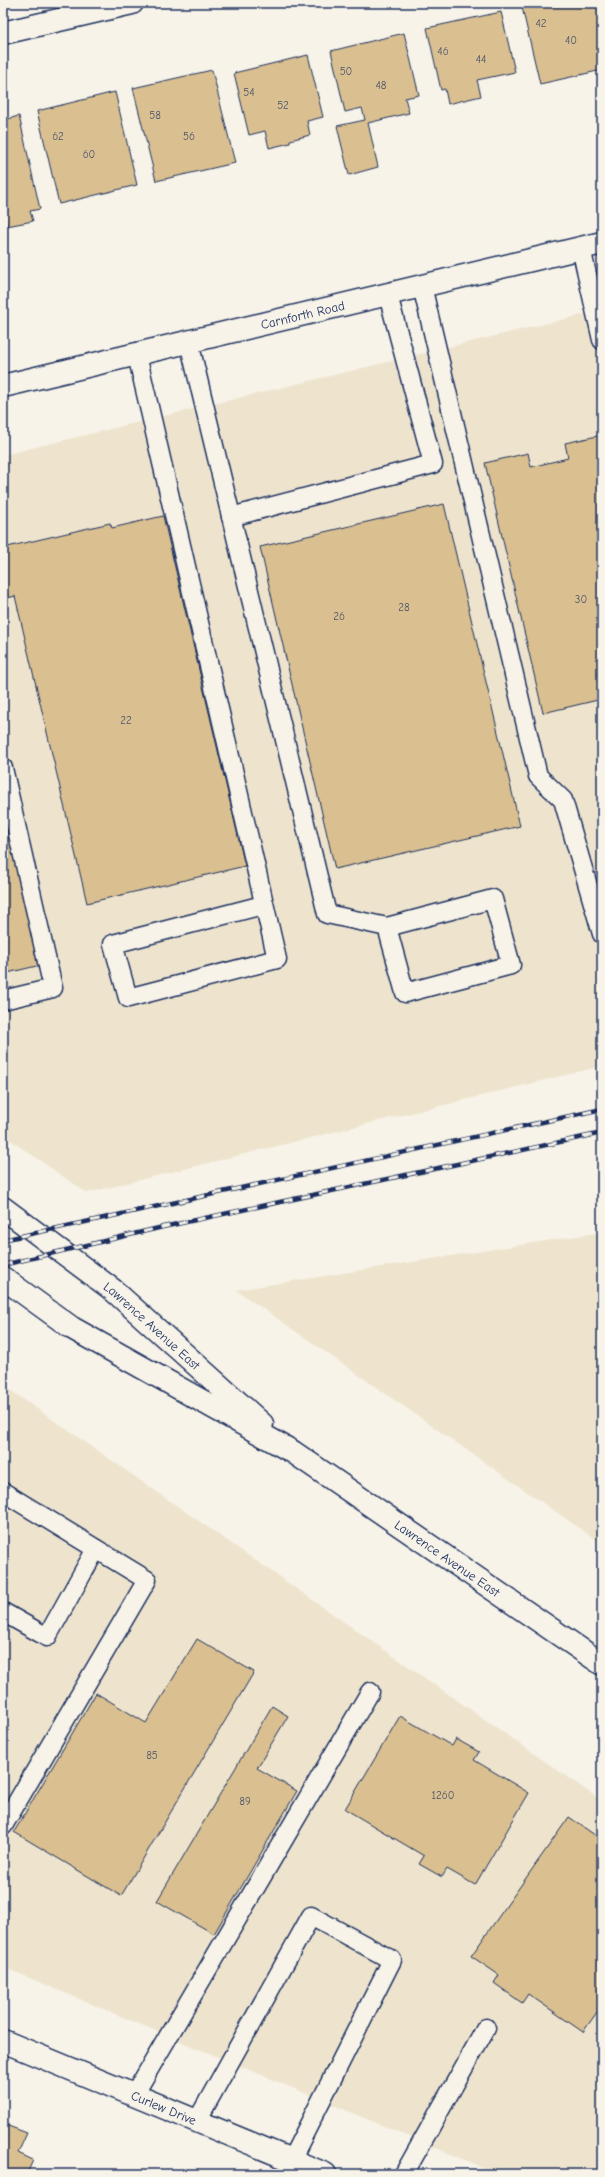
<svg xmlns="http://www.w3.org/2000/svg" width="605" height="2177" viewBox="0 0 605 2177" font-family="'Comic Neue',sans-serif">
	<rect width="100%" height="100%" fill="#f7f3e8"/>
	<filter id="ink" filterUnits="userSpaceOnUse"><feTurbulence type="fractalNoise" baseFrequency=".025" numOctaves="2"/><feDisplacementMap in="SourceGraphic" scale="8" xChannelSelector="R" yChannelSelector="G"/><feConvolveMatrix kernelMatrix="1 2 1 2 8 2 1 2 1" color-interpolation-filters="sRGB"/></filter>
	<g filter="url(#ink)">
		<g fill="#eee4ce">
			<path d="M602 310V1066L87 1193 3 1135V455Z"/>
			<path d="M602 1232V1544L236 1290Z"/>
			<path d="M3 1385 602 1801V2174H498L3 1967Z"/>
		</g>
		<g fill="#dac090" stroke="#1b2f5e">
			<path d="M521 3H602V70L540 84Z"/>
			<path d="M501 12 515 72 477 80 481 96 448 104 445 89 441 90 427 28Z"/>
			<path d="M404 33 419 95 405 98 409 113 368 123 378 167 349 175 337 126 365 120 362 108 345 112 331 51Z"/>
			<path d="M308 55 323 117 307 121 310 135 290 140V143L269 148 265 131 249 135 234 73Z"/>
			<path d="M212 70 235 163 156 181 133 88Z"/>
			<path d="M115 92 137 185 59 204 37 111Z"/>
			<path d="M19 116 40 209 30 211 33 221 7 226 5 217H3V120Z"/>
			<path d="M602 435V699L543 713 485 463 528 453 531 467 568 458 565 443Z"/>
			<path d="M444 504 520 826 335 869 260 547Z"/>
			<path d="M163 516 245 866 87 903 15 596 8 598 3 579V548L110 523 112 528Z"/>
			<path d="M3 800 41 965 3 974Z"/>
			<path d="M197 1639 254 1672 121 1896 14 1832 96 1693 146 1723Z"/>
			<path d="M272 1706 288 1716 257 1768 297 1791 214 1934 157 1901Z"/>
			<path d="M400 1716 452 1746 456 1739 479 1752 474 1760 529 1793 475 1885 447 1869 442 1877 419 1864 424 1856 345 1809Z"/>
			<path d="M569 1817 602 1840V2005L583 2032 528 1994 522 2003 494 1983 499 1975 471 1956Z"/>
			<path d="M3 2124 27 2133 18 2153 33 2160 27 2174H3Z"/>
		</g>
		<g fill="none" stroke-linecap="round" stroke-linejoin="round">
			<g stroke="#1b2f5e" stroke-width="21">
				<g id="service">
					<path d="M581 248 602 340"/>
					<path d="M422 286 538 776 563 800 602 934"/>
					<path d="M189 342 327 914 387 927 493 899 511 965 405 993 387 927"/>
					<path d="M137 355 277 959 128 998 113 944 263 905"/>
					<path d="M231 517 433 464 388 295"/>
					<path d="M3 768 53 988 3 1000"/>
					<path d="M3 1492 147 1580 3 1826"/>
					<path d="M3 1612 47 1637 96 1549"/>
					<path d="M134 2095 370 1692"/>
					<path d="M197 2121 311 1916 392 1960 291 2160"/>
					<path d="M404 2174 486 2028"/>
				</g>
			</g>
			<g stroke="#1b2f5e" stroke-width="25">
				<g id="minor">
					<path d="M3 33 132 3"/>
					<path id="s1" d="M3 386 602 243"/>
				</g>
			</g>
			<g stroke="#1b2f5e" stroke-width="25">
				<g id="tertiary">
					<path id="s2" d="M3 2041 325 2174"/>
				</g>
			</g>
			<g stroke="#1b2f5e" stroke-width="25">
				<g id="secondary">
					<path id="s3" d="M3 1208 113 1290 262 1424"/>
					<path id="s4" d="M3 1278 72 1328 293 1452 602 1664"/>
				</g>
			</g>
			<use href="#service" stroke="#f7f3e8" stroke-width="18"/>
			<use href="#minor" stroke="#f7f3e8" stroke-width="22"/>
			<use href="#tertiary" stroke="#f7f3e8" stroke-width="22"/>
			<use href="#secondary" stroke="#f7f3e8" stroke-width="22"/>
			<g stroke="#1b2f5e" stroke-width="4.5">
				<g id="rail">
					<path d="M3 1240 602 1109"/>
					<path d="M3 1265 163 1227 602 1133"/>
				</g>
			</g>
			<use href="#rail" stroke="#f7f3e8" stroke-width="3" stroke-dasharray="9" stroke-linecap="butt"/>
		</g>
	</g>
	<g text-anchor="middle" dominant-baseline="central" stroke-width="3" stroke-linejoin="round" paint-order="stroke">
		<g font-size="11" fill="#4b536a">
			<text x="541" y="23">42</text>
			<text x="571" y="40">40</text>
			<text x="443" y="51">46</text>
			<text x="481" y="59">44</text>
			<text x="346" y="71">50</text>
			<text x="381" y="85">48</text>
			<text x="249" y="92">54</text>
			<text x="283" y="105">52</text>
			<text x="155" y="115">58</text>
			<text x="58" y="136">62</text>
			<text x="189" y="136">56</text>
			<text x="89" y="154">60</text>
			<text x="581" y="599">30</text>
			<text x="404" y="607">28</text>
			<text x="339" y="616">26</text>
			<text x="126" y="720">22</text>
			<text x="152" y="1755">85</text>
			<text x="443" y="1795">1260</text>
			<text x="245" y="1801">89</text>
		</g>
		<g font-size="13" fill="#1b2f5e" stroke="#f7f3e8">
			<text stroke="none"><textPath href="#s1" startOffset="308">Carnforth Road</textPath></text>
			<text stroke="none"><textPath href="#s3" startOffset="190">Lawrence Avenue East</textPath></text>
			<text stroke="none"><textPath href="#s4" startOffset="526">Lawrence Avenue East</textPath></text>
			<text stroke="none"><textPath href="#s2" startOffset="174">Curlew Drive</textPath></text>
		</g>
	</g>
	<rect width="605" height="2177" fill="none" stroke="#f7f3e8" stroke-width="16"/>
	<rect x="8" y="8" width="589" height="2161" fill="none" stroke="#1b2f5e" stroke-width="1.5" filter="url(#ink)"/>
</svg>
